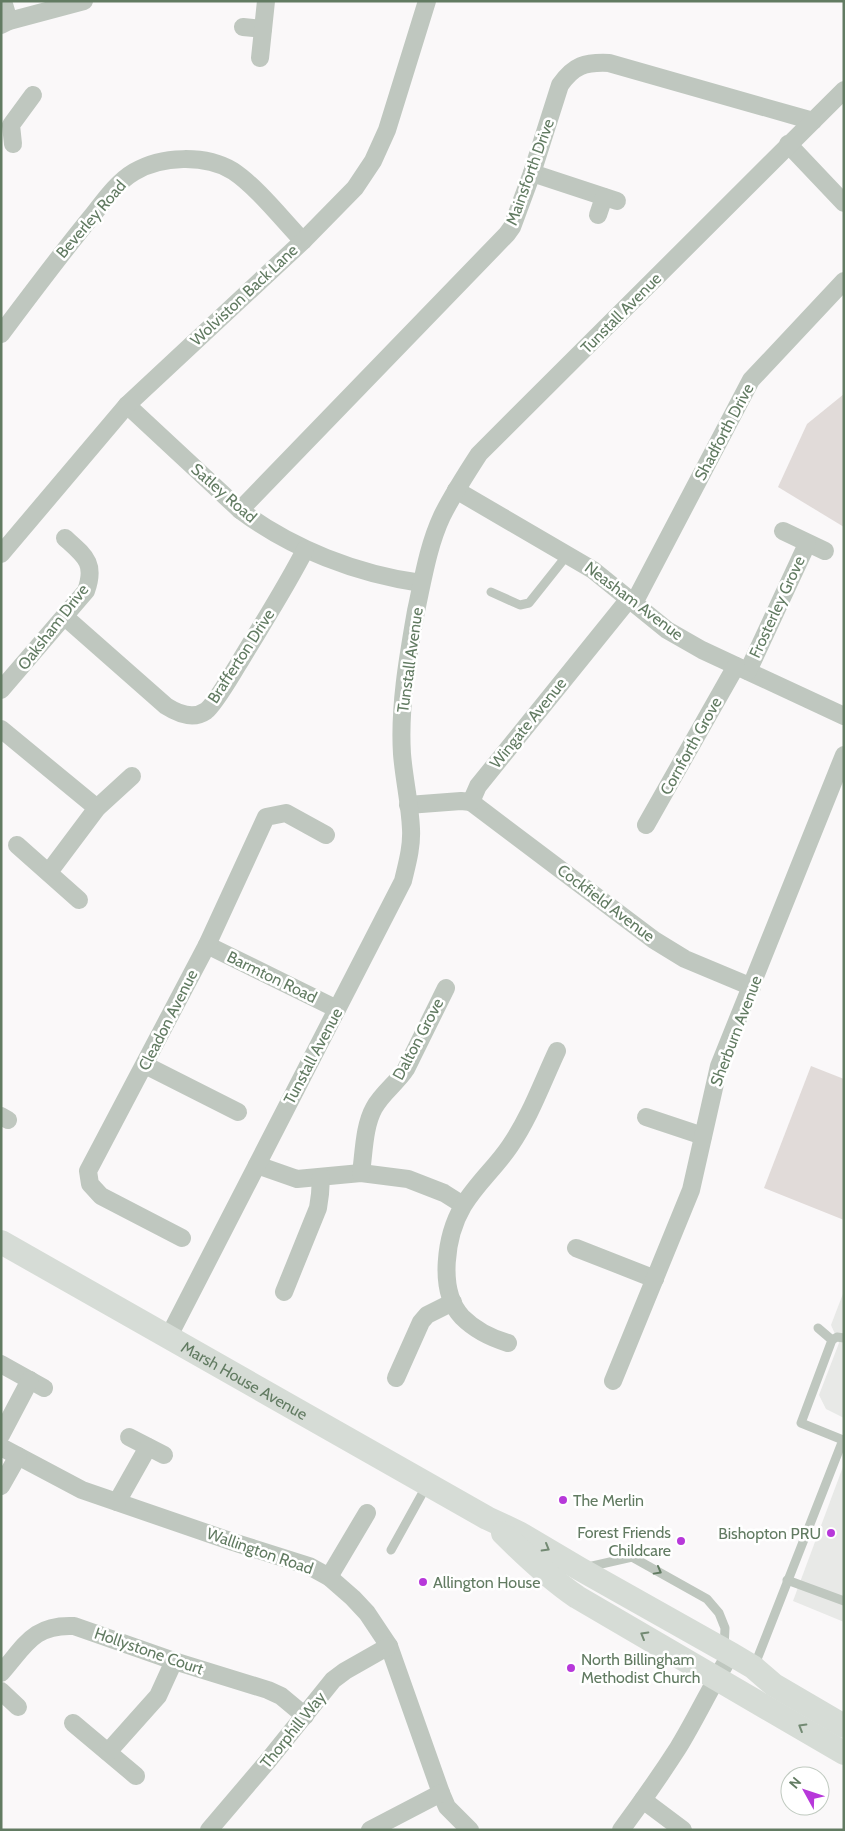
<svg xmlns="http://www.w3.org/2000/svg" width="845" height="1831" viewBox="0 0 845 1831" font-family="Cabin,sans-serif">
	<rect width="100%" height="100%" fill="#faf8f9"/>
	<g fill="#e8e9e7">
		<path d="M844 1291V1418L826 1409 819 1395 839 1343 831 1325Z"/>
		<path d="M844 1464V1622L793 1601Z"/>
	</g>
	<g fill="#e1dbd9">
		<path d="M844 394V527L778 487 807 424Z"/>
		<path d="M811 1066 844 1079V1220L764 1188Z"/>
	</g>
	<g fill="none" stroke-linecap="round" stroke-linejoin="round">
		<g stroke="#bfc7bf" stroke-width="9">
			<path d="M491 592 520 605 529 603 568 554"/>
			<path d="M832 1340 837 1337 844 1338"/>
			<path d="M391 1550 427 1485"/>
			<path d="M588 1567 632 1557 707 1599 719 1613 725 1628 724 1648"/>
			<path d="M787 1580 844 1601"/>
			<path d="M754 1667 843 1440 801 1423 832 1340 818 1328"/>
		</g>
		<g stroke="#bfc7bf" stroke-width="18">
			<path d="M3 1 9 21"/>
			<path d="M1 25 9 21 84 1"/>
			<path d="M243 27 263 29"/>
			<path d="M260 58 266 1"/>
			<path d="M13 144 11 125 33 95"/>
			<path d="M788 144 844 203"/>
			<path d="M532 173 617 201"/>
			<path d="M598 215 604 197"/>
			<path d="M1 334C31 294 60 255 92 216 104 201 117 182 134 172 161 156 205 154 233 171 257 187 282 219 303 241"/>
			<path d="M127 405 240 510C292 549 357 574 421 583"/>
			<path d="M456 490 593 570 667 630 702 650 844 716"/>
			<path d="M240 510 507 234 512 227 532 173 560 85C574 65 585 62 609 63L813 121"/>
			<path d="M783 531 825 551"/>
			<path d="M1 554 127 405 303 241 355 188 373 161 387 130 427 1"/>
			<path d="M634 603 751 380 844 281"/>
			<path d="M65 617 166 706C177 713 193 720 206 711 215 704 232 674 239 663 261 626 285 589 305 550"/>
			<path d="M748 671 807 544"/>
			<path d="M1 690 86 591C96 563 85 556 65 538"/>
			<path d="M1 729 97 808"/>
			<path d="M471 802 654 940 685 959 752 987"/>
			<path d="M408 805 461 801 471 802 478 786 629 599"/>
			<path d="M646 825 736 666"/>
			<path d="M17 845 79 900"/>
			<path d="M49 872 97 808 132 776"/>
			<path d="M207 945 337 1009"/>
			<path d="M145 1065 238 1112"/>
			<path d="M1 1116 8 1120"/>
			<path d="M646 1117 703 1136"/>
			<path d="M257 1165 297 1179 361 1173 408 1179 444 1193 463 1205"/>
			<path d="M361 1173C364 1152 364 1126 374 1108 382 1093 397 1083 406 1069L446 988"/>
			<path d="M182 1238 101 1196 90 1184 88 1171 207 945 266 817 286 813 326 835"/>
			<path d="M576 1248 655 1279"/>
			<path d="M284 1292 318 1208 320 1194 321 1177"/>
			<path d="M169 1336 403 881C407 864 412 847 411 829 410 804 404 779 402 754 399 707 408 657 416 611 423 579 428 546 442 516 453 494 466 474 479 454L844 90"/>
			<path d="M508 1343C491 1338 475 1330 462 1317 437 1290 446 1235 463 1206 476 1184 496 1167 510 1146 530 1117 542 1083 557 1051"/>
			<path d="M1 1364 44 1388"/>
			<path d="M396 1378 421 1322 427 1315 453 1302"/>
			<path d="M613 1381 691 1190 719 1066 844 755"/>
			<path d="M1 1435 30 1380"/>
			<path d="M129 1437 164 1455"/>
			<path d="M1 1447 82 1490 233 1542 309 1566 329 1577 353 1598 367 1613 389 1646 441 1793 447 1807 470 1830"/>
			<path d="M1 1486 18 1456"/>
			<path d="M117 1502 148 1447"/>
			<path d="M329 1577 367 1513"/>
			<path d="M1 1673C25 1646 33 1624 74 1626L174 1661 268 1690 281 1696 305 1716"/>
			<path d="M1 1691 18 1707"/>
			<path d="M73 1723 136 1776"/>
			<path d="M108 1752 158 1696 174 1661"/>
			<path d="M643 1800 683 1830"/>
			<path d="M209 1830 267 1762 333 1680 345 1671 389 1646"/>
			<path d="M370 1830 441 1793"/>
			<path d="M621 1830C641 1803 660 1776 678 1748 697 1717 712 1684 731 1654"/>
		</g>
		<g stroke="#d6dcd6" stroke-width="24">
			<path id="s1" d="M1 1242 487 1518 519 1533 580 1569 731 1654 753 1667 774 1685 844 1726"/>
			<path d="M503 1533C526 1556 549 1578 577 1597L844 1753"/>
		</g>
	</g>
	<defs><path id="oneway-chevron" d="M-2-3.5L2.5 0L-2 3.5" fill="none" stroke-width="1.6" stroke-linecap="round" stroke-linejoin="round" transform="scale(1.25)"/></defs>
	<g stroke="#738a73">
		<use href="#oneway-chevron" transform="translate(546 1548) rotate(30)"/>
		<use href="#oneway-chevron" transform="translate(644 1635) rotate(-150)"/>
		<use href="#oneway-chevron" transform="translate(802 1727) rotate(-149)"/>
	</g>
	<use stroke="#627b62" href="#oneway-chevron" transform="translate(658 1571) rotate(29)"/>
	<g fill="#b738da" stroke="#fff" stroke-width="2">
		<circle cx="563" cy="1500" r="5"/>
		<circle cx="831" cy="1533" r="5"/>
		<circle cx="681" cy="1541" r="5"/>
		<circle cx="423" cy="1582" r="5"/>
		<circle cx="571" cy="1668" r="5"/>
	</g>
	<g text-anchor="middle" dominant-baseline="central" stroke-width="5" stroke-linejoin="round" paint-order="stroke">
		<g font-size="16" fill="#627b62" stroke="#fff">
			<text transform="translate(530 172) rotate(-70)">Mainsforth Drive</text>
			<text transform="translate(91 219) rotate(-49)">Beverley Road</text>
			<text transform="translate(244 295) rotate(-43)">Wolviston Back Lane</text>
			<text transform="translate(621 313) rotate(-45)">Tunstall Avenue</text>
			<text transform="translate(724 432) rotate(-62)">Shadforth Drive</text>
			<text transform="translate(224 493) rotate(41)">Satley Road</text>
			<text transform="translate(634 601) rotate(37)">Neasham Avenue</text>
			<text transform="translate(777 607) rotate(-65)">Frosterley Grove</text>
			<text transform="translate(53 627) rotate(-52)">Oaksham Drive</text>
			<text transform="translate(241 656) rotate(-57)">Brafferton Drive</text>
			<text transform="translate(410 660) rotate(-82)">Tunstall Avenue</text>
			<text transform="translate(528 723) rotate(-51)">Wingate Avenue</text>
			<text transform="translate(691 746) rotate(-61)">Cornforth Grove</text>
			<text transform="translate(606 903) rotate(37)">Cockfield Avenue</text>
			<text transform="translate(272 977) rotate(26)">Barmton Road</text>
			<text transform="translate(168 1020) rotate(-63)">Cleadon Avenue</text>
			<text transform="translate(736 1031) rotate(-69)">Sherburn Avenue</text>
			<text transform="translate(418 1039) rotate(-62)">Dalton Grove</text>
			<text transform="translate(313 1056) rotate(-62)">Tunstall Avenue</text>
			<text stroke="none"><textPath href="#s1" startOffset="280">Marsh House Avenue</textPath></text>
			<text transform="translate(260 1551) rotate(19)">Wallington Road</text>
			<text transform="translate(149 1651) rotate(19)">Hollystone Court</text>
			<text transform="translate(293 1730) rotate(-51)">Thorphill Way</text>
		</g>
		<g font-size="16" fill="#627b62" stroke="#fff" text-anchor="start">
			<text x="573" y="1500">The Merlin</text>
			<text x="671" y="1532" text-anchor="end">Forest Friends<tspan x="671" dy="18">Childcare</tspan></text>
			<text x="821" y="1533" text-anchor="end">Bishopton PRU</text>
			<text x="433" y="1582">Allington House</text>
			<text x="581" y="1659">North Billingham<tspan x="581" dy="18">Methodist Church</tspan></text>
		</g>
	</g>
	<rect width="845" height="1831" fill="none" stroke="#627b62" stroke-width="5"/>
	<g transform="translate(805 1791) rotate(310)"><circle r="24" fill="#ffffff" stroke="#c0cac0"/>
	<path d="M0-4L9 19L0 12L-9 19Z" fill="#b738da"/>
	<text y="-8" font-size="14" font-weight="bold" text-anchor="middle" fill="#627b62">N</text>
	</g>
</svg>
